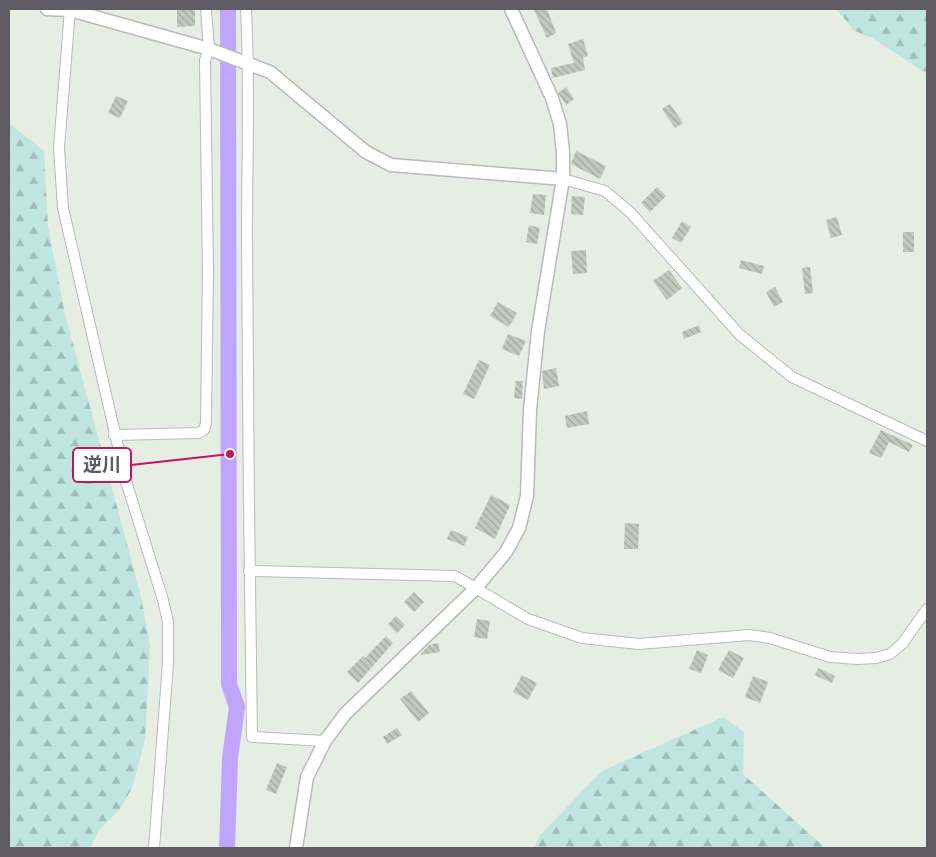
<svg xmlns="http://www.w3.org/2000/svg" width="936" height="857" viewBox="0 0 936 857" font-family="Overpass,'Noto Sans JP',sans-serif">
	<defs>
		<pattern id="forest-firs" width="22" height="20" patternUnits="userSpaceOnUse" patternTransform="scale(1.25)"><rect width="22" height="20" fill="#c0e4df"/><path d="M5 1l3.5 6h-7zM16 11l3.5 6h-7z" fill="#9fbcb8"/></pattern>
		<pattern id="building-back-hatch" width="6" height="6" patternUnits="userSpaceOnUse" patternTransform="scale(1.25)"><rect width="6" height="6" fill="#c3c8bf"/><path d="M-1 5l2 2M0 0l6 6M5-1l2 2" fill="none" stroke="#a2a59f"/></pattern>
	</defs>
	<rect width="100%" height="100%" fill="#e6ede3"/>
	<g fill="url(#forest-firs)">
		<path d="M837 9H927V74L872 38 853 30Z"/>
		<path d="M9 123 44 151 48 227 65 314 141 596 150 646 145 740 132 788 120 809 99 830 90 848H9Z"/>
		<path d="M723 717 744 732 743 774 825 848H534L540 835 602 771Z"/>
	</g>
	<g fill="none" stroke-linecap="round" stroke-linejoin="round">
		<path stroke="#bfa5fb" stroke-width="16" d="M227 848 230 758 237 707 229 684 228 9"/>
	</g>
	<g fill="url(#building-back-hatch)">
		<path d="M195 9V26L177 27V10Z"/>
		<path d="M539 9H547L556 33 547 38 534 10Z"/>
		<path d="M583 39 588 56 583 57 585 70 553 78 551 68 574 63 568 44Z"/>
		<path d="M566 87 574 99 566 105 558 93Z"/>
		<path d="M116 96 128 101 120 118 108 113Z"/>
		<path d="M670 104 683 123 675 128 662 109Z"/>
		<path d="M576 151 606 166 600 179 571 164Z"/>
		<path d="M657 187 666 196 650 212 641 203Z"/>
		<path d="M533 194 546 195 544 215 530 213Z"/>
		<path d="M572 196 585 197 583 215 571 214Z"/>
		<path d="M837 217 842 235 831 238 826 220Z"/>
		<path d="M682 221 691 227 681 243 672 238Z"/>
		<path d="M529 225 540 228 537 244 526 242Z"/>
		<rect x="903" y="232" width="11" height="20"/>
		<path d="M586 250 587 273 573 274 571 251Z"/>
		<path d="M741 260 764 266 762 274 739 268Z"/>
		<path d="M810 267 813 293 805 294 802 268Z"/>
		<path d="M669 270 682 288 667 300 653 281Z"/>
		<path d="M775 287 783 302 774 307 766 292Z"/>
		<path d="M498 302 517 313 509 327 490 316Z"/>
		<path d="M699 325 701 332 684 339 682 332Z"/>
		<path d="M508 334 526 341 519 356 502 349Z"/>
		<path d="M479 360 490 365 474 399 463 394Z"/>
		<path d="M556 368 559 386 544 389 542 371Z"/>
		<path d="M516 381H523L522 399 514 398Z"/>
		<path d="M587 411 589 424 567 428 565 416Z"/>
		<path d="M881 430 913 445 909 452 889 442 881 458 869 453Z"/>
		<path d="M491 495 510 505 495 539 475 528Z"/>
		<path d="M625 523 639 524 638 549H624Z"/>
		<path d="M451 530 468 537 464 546 447 539Z"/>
		<path d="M414 592 424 602 414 612 404 602Z"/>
		<path d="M396 616 405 625 397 633 388 624Z"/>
		<path d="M477 619 490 621 487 639 474 637Z"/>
		<path d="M386 636 393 643 358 683 347 672 363 656 365 658Z"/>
		<path d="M438 643 440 652 420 655 429 645Z"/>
		<path d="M697 650 708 655 701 673 689 669Z"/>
		<path d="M729 650 744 658 733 678 718 670Z"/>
		<path d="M818 668 835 676 832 683 815 675Z"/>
		<path d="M522 675 537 683 528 700 513 692Z"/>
		<path d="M753 676 768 682 760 703 745 697Z"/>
		<path d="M411 691 429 713 418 722 400 699Z"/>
		<path d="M397 728 402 735 387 744 383 737Z"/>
		<path d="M277 763 287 767 276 794 266 790Z"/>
	</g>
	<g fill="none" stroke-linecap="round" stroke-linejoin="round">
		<g stroke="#bbb8be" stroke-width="12">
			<g id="minor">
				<path d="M70 9 59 148 63 208 126 481 163 600 168 622V663L154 848"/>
				<path d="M246 9C250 84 247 160 247 235 248 402 249 570 252 737L325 741"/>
				<path d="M563 179 605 191 630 212 739 334 792 377 927 441"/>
				<path d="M114 435 198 433 204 430 206 423 208 271 205 60 209 49 206 9"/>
				<path d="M249 571 455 576 528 619 582 638 639 644 749 635 770 638 830 657 858 659 876 658 890 654 902 644 927 609"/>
			</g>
		</g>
		<g stroke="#bbb8be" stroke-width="15">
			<g id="tertiary">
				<path d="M47 9 70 10 209 49 270 72 366 152 391 165 563 179"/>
				<path d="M296 848 307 777 325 741 345 714 475 589 506 552 519 528 527 496 530 410 538 331 563 179V152L560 124 552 98 511 9"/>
			</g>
		</g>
		<use href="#minor" stroke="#fff" stroke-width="10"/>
		<use href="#tertiary" stroke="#fff" stroke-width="12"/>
	</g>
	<path fill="none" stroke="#c2185b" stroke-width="2" d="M230 454L131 465"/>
	<circle fill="#c2185b" stroke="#fff" stroke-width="2" cx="230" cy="454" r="5"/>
	<rect fill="#fff" stroke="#c2185b" stroke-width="2" x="73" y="448" width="58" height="34" rx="5"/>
	<g font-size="19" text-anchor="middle" font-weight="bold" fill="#5e5b63">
		<text x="102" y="471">逆川</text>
	</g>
	<rect width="936" height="857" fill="none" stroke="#5e5b63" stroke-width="20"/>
</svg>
